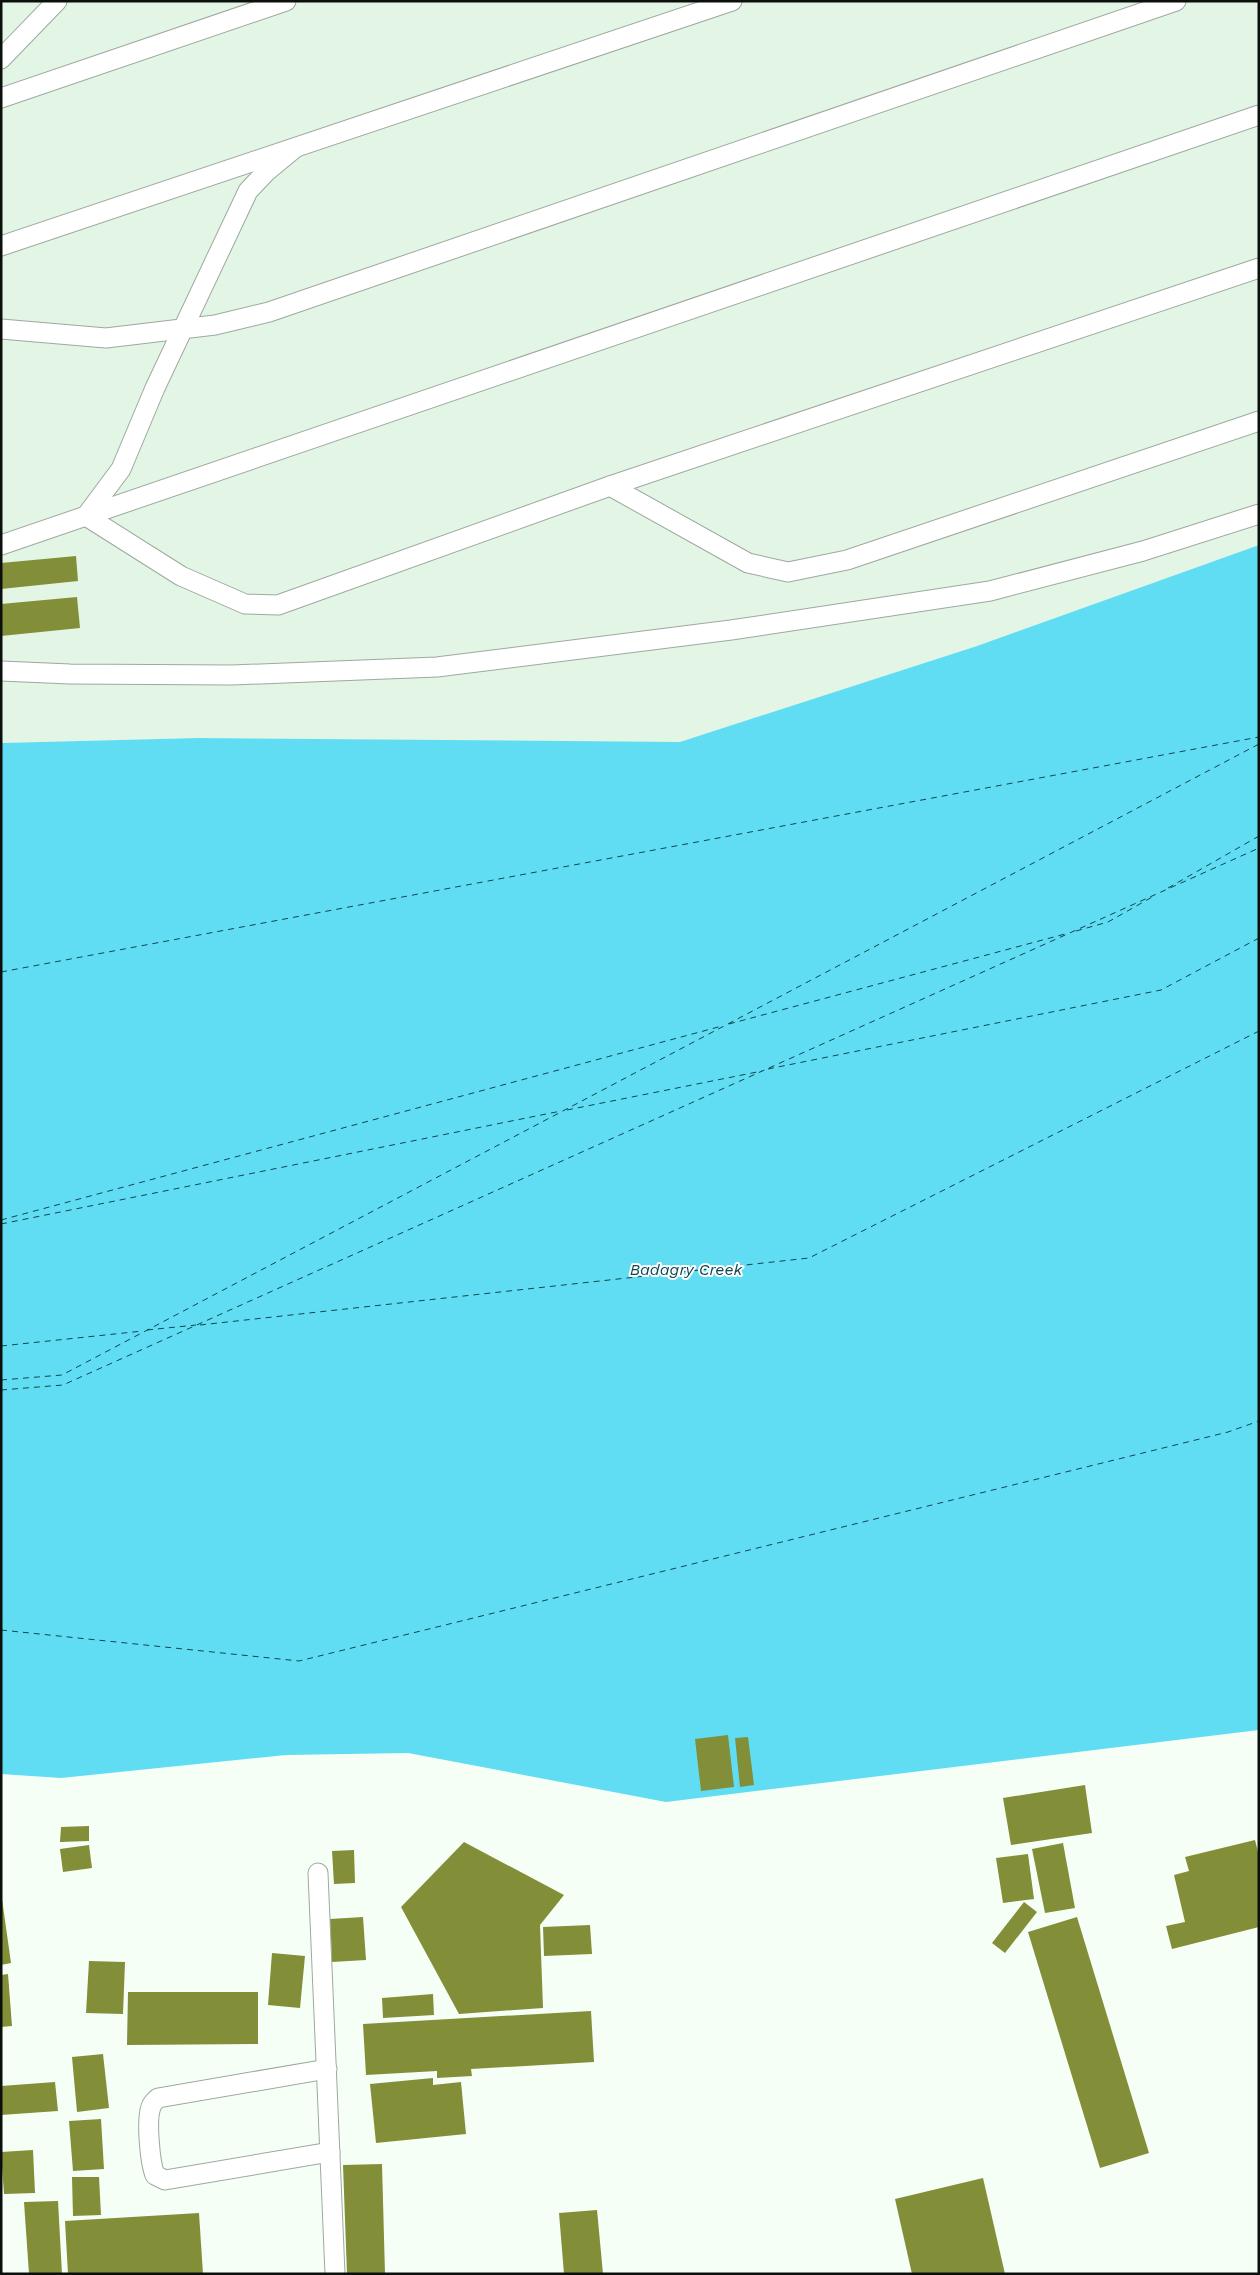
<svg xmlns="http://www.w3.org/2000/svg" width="1260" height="2275" viewBox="0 0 1260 2275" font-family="'Work Sans',sans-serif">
	<rect width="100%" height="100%" fill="#f5fff6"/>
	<path fill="#e3f5e5" d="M1 1H1259V545L977 646 680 743 198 738 1 743Z"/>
	<path fill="#61ddf3" d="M1259 545V1730L666 1802 408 1753 286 1755 61 1778 1 1774V743L198 738 680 742 977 646Z"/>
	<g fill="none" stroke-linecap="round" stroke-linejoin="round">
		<g stroke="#0e4650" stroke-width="1" stroke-dasharray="6 5" stroke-linecap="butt">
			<path d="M1168 888 1259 836"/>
			<path d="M1076 931 1108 922 1154 896"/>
			<path d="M1 972 1259 737"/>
			<path d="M729 1024 1065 934"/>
			<path d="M768 1069 1161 990 1259 938"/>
			<path d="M567 1110 762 1071"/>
			<path d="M1 1220 722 1026"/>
			<path d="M1 1224 561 1111"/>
			<path d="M200 1325 809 1258 1259 1031"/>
			<path d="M147 1330 196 1325"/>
			<path d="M1 1346 143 1331"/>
			<path d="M1 1380 62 1375 1259 744"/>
			<path d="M1 1390 63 1385 1259 848"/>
			<path d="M1 1630 299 1661 1228 1432 1259 1421"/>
		</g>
	</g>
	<g fill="#828f38">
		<path d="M76 556 78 581 1 589V563Z"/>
		<path d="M77 597 80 628 1 636V604Z"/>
		<path d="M728 1735 734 1787 701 1791 695 1739Z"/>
		<path d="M748 1737 754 1785 740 1787 735 1738Z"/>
		<path d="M1085 1785 1092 1833 1011 1845 1003 1798Z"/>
		<path d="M89 1826V1841L60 1842 61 1827Z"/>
		<path d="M1255 1840 1259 1856V1927L1172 1949 1166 1926 1185 1922 1174 1875 1189 1871 1185 1857Z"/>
		<path d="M464 1842 564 1895 540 1925 543 2008 459 2014 401 1907Z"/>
		<path d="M1063 1843 1075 1908 1045 1913 1032 1849Z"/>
		<path d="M89 1845 92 1868 63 1872 60 1849Z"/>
		<path d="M354 1850 355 1883 334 1884 332 1851Z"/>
		<path d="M1028 1854 1034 1899 1003 1903 996 1858Z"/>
		<path d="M1 1892 11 1963 1 1965Z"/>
		<path d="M1024 1902 1037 1912 1005 1953 992 1943Z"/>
		<path d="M363 1917 366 1960 332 1962 330 1919Z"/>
		<path d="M1077 1917 1149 2153 1100 2168 1028 1932Z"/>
		<path d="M590 1925 592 1954 544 1956 543 1927Z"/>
		<path d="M272 1953 305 1956 300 2008 268 2005Z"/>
		<path d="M89 1961 125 1962 123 2014 86 2013Z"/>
		<path d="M8 1974 12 2026 1 2027V1975Z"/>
		<path d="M128 1992H258V2044L127 2045Z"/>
		<path d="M433 1994 434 2015 383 2018 382 1998Z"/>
		<path d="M591 2011 594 2062 471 2069 472 2076 437 2078V2071L366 2075 363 2024Z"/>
		<path d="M103 2054 109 2108 77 2112 72 2057Z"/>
		<path d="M433 2078V2085L461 2082 466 2134 376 2143 370 2084Z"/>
		<path d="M55 2082 58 2111 1 2115V2086Z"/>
		<path d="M101 2119 104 2169 73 2171 69 2121Z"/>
		<path d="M33 2150 35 2193 4 2194 1 2152Z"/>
		<path d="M382 2164 385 2274H347L343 2165Z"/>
		<path d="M72 2177H99L101 2215 73 2216Z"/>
		<path d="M983 2178 1005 2274H912L895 2199Z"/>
		<path d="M58 2201 62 2274H29L24 2202Z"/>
		<path d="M597 2210 603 2274H564L559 2213Z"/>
		<path d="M199 2213 203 2274H68L65 2221Z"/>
	</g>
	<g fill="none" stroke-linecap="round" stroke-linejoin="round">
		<g stroke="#9da99f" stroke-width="21">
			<g id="service">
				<path d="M1 59 57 1"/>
				<path d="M1 98 286 1"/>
				<path d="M295 148 266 172 248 191 155 388 121 469 86 516 181 576 245 604 278 605 610 486 1259 268"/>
				<path d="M1 246 732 1"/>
				<path d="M1 329 106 338 215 325 269 312 1176 1"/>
				<path d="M610 486 748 563 788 572 847 560 1259 421"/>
				<path d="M1 545 1259 115"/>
				<path d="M1 671 70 674 232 675 437 667 731 630 990 591 1143 551 1259 514"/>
				<path d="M318 1873 335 2274"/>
				<path d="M327 2069 158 2098C155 2101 152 2103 151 2107 146 2120 150 2163 155 2175L165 2180 330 2152"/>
			</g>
		</g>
		<use href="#service" stroke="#fff" stroke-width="19"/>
	</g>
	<g text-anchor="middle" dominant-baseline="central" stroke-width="4" stroke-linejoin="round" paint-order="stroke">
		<g font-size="16" font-style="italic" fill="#0e4650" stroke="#fff">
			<text x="686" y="1269">Badagry Creek</text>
		</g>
	</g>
	<rect width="1260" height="2275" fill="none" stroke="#0c100c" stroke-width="5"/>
</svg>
